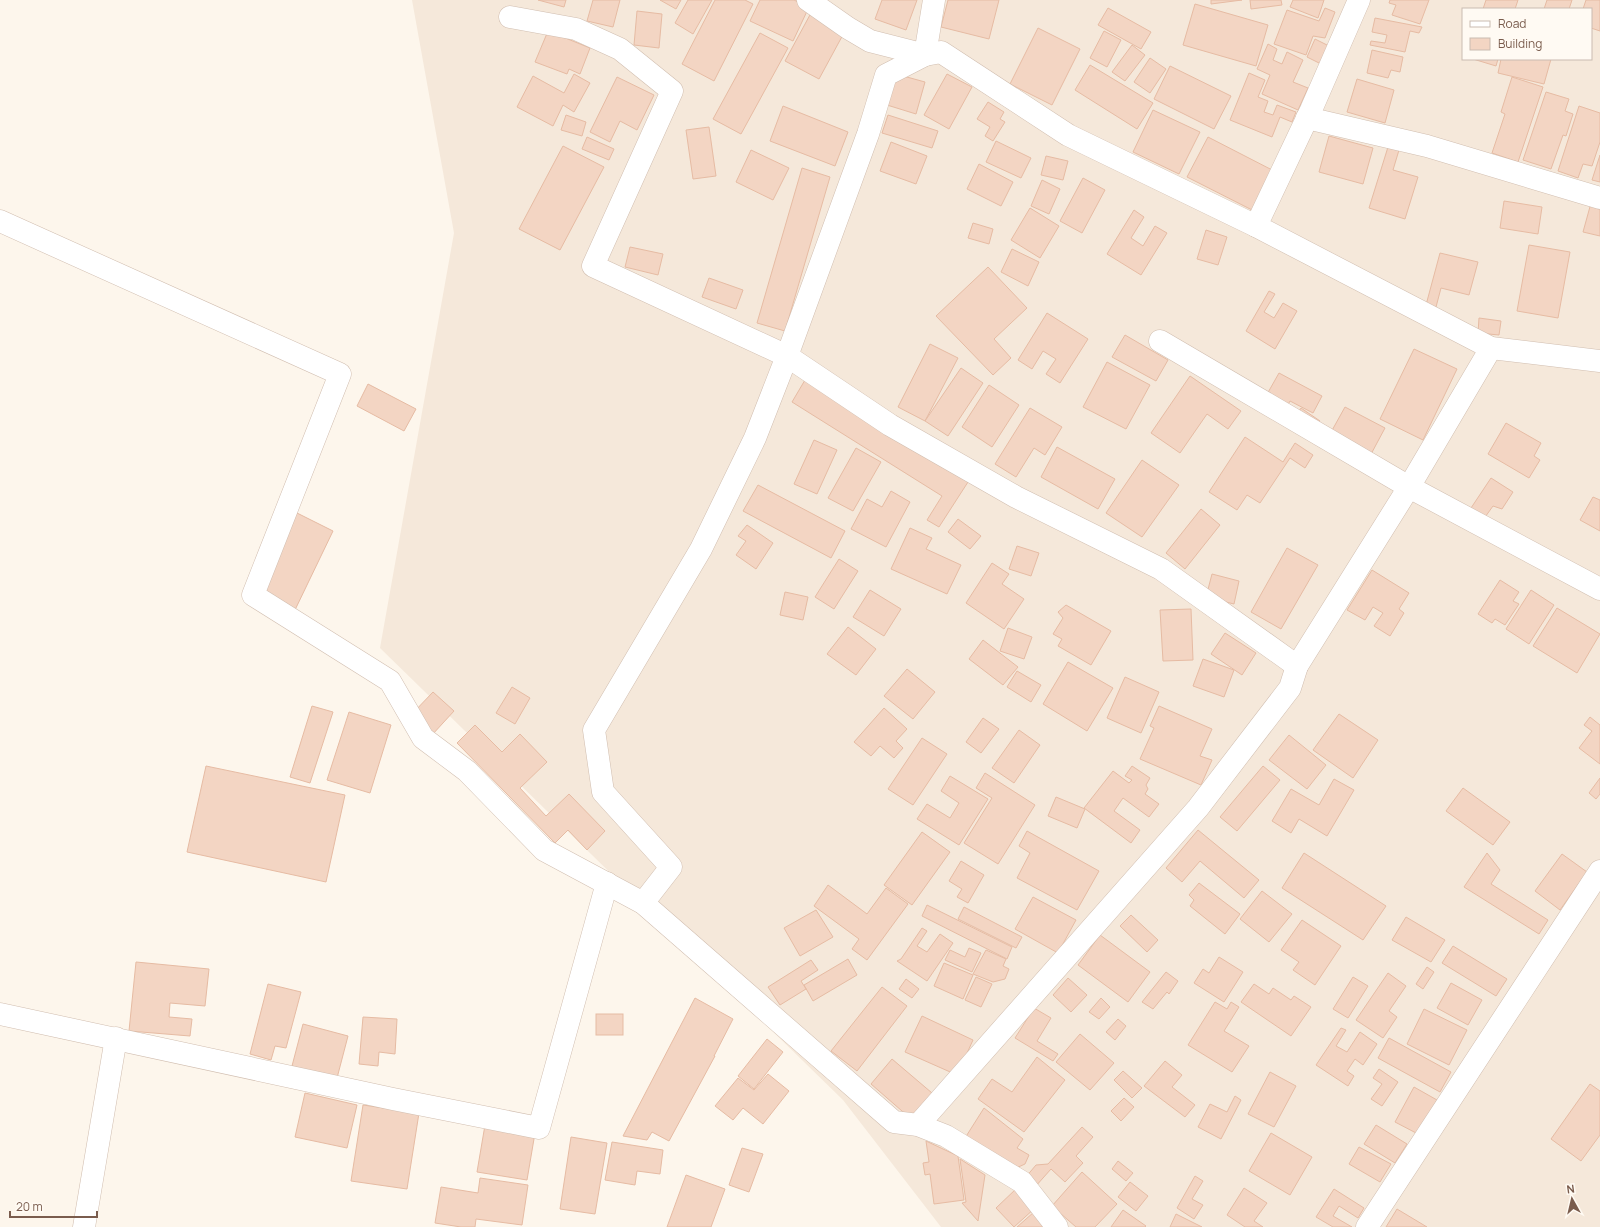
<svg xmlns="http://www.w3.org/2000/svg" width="1600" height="1227" viewBox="0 0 1600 1227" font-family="Manrope,sans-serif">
	<rect width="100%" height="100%" fill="#fdf6ec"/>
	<path fill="#f5e8da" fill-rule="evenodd" d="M412 0H1600V1227H941L843 1100 380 648 454 233ZM1463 9H1591V59H1463Z"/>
	<g fill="#f3d5c3" stroke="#e6bba3">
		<path d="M538 0H566L564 7Z"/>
		<path d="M593 0H620L613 27 587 21Z"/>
		<path d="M660 0H681L676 9Z"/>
		<path d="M688 0H712L693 34 675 23Z"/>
		<path d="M715 0H745L753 4 714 81 682 64Z"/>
		<path d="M760 0H794L809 7 793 41 750 21Z"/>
		<path d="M882 0H917L906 30 875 19Z"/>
		<path d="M948 0H999L989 39 941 27Z"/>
		<path d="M1211 0H1242L1211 4Z"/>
		<path d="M1250 0H1281L1282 5 1251 9Z"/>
		<path d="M1293 0H1324L1318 18 1290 7Z"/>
		<path d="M1390 0H1429L1420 24 1392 15 1396 5 1389 3Z"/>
		<path d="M1486 0H1518L1515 9H1483Z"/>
		<path d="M1547 0H1572L1569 9H1544Z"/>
		<path d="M1586 0H1600V31L1591 28V9H1583Z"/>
		<path d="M1195 4 1268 25 1256 66 1183 45Z"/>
		<path d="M1108 8 1151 32 1141 49 1098 25Z"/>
		<path d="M1325 8 1335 12 1325 38 1313 36 1306 55 1274 44 1287 10 1319 21Z"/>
		<path d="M637 11 662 14 659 48 634 45Z"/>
		<path d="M811 13 845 31 819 79 785 61Z"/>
		<path d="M1375 18 1422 27 1419 33 1410 31 1405 52 1370 45 1371 41 1385 43 1387 35 1372 32Z"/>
		<path d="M1038 28 1080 49 1052 105 1010 84Z"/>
		<path d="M548 31 590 48 580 74 569 69 567 74 535 62Z"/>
		<path d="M1104 31 1121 40 1107 67 1090 58Z"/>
		<path d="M760 33 788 48 741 134 713 119Z"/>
		<path d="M1315 39 1331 47 1323 65 1307 57Z"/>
		<path d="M1268 44 1277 49 1273 60 1282 64 1287 52 1303 60 1293 82 1308 88 1298 110 1262 94 1270 75 1257 69Z"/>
		<path d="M1132 45 1145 55 1125 81 1112 72Z"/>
		<path d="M1372 50 1403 57 1400 72 1391 70 1388 78 1367 73Z"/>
		<path d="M1150 58 1166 69 1150 93 1134 82Z"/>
		<path d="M1473 59H1498L1496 66Z"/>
		<path d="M1501 59H1551L1544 84 1498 73Z"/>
		<path d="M1090 65 1153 103 1137 129 1075 90Z"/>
		<path d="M1170 66 1231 96 1214 129 1154 99Z"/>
		<path d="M1249 73 1265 80 1258 97 1268 101 1264 112 1273 115 1277 105 1296 112 1292 122 1280 117 1272 137 1230 120Z"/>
		<path d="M574 74 590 83 574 112 563 105 553 126 517 107 533 76 564 93Z"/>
		<path d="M896 74 925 82 916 114 887 105Z"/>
		<path d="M947 74 972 87 949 129 924 115Z"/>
		<path d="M617 77 654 95 637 130 620 121 610 142 590 132Z"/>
		<path d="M1512 77 1543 87 1518 162 1492 153 1505 114 1501 112Z"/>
		<path d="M1357 79 1394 90 1385 123 1347 112Z"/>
		<path d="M1546 92 1569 99 1565 111 1573 114 1566 136 1563 135 1551 169 1523 160Z"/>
		<path d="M988 102 1004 112 1000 119 1005 122 993 141 985 136 990 127 977 119Z"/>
		<path d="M783 106 848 132 835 166 770 141Z"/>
		<path d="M1579 106 1600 113V142L1592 166 1583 164 1578 178 1558 171Z"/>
		<path d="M1153 110 1200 132 1179 174 1133 152Z"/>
		<path d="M566 115 586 122 582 136 561 130Z"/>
		<path d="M888 115 938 131 932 148 882 133Z"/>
		<path d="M709 127 716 176 693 179 686 130Z"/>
		<path d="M1329 136 1373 148 1363 184 1319 172Z"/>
		<path d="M587 137 614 149 609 160 582 149Z"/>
		<path d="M1208 137 1276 172 1256 212 1187 177Z"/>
		<path d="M996 141 1031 158 1021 178 986 162Z"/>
		<path d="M891 142 927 156 916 184 880 171Z"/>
		<path d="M563 146 604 167 560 250 519 229Z"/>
		<path d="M1388 147 1399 150 1393 170 1418 177 1405 219 1369 208Z"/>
		<path d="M751 150 789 168 773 200 736 182Z"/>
		<path d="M1600 155V182L1592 180Z"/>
		<path d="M1046 156 1068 161 1063 180 1041 175Z"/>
		<path d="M979 164 1013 182 1001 206 967 189Z"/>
		<path d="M802 168 830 177 785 331 757 323Z"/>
		<path d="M1083 178 1105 190 1082 233 1060 221Z"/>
		<path d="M1042 180 1060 189 1049 214 1031 206Z"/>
		<path d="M1504 201 1542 207 1538 234 1500 228Z"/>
		<path d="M1591 203 1600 205V236L1583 232Z"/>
		<path d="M1030 208 1059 226 1040 258 1011 240Z"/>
		<path d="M1134 210 1144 217 1131 238 1143 246 1155 226 1167 233 1141 275 1107 254Z"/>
		<path d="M973 223 993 229 989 244 968 238Z"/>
		<path d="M1206 230 1227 237 1218 265 1197 259Z"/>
		<path d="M1529 245 1570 252 1558 318 1517 311Z"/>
		<path d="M630 247 663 254 658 275 625 267Z"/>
		<path d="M1012 249 1039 262 1028 286 1001 272Z"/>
		<path d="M1440 253 1478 262 1469 295 1441 288 1436 307 1426 305Z"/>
		<path d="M988 267 1027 308 994 339 1011 358 993 375 936 316Z"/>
		<path d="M709 278 743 290 736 309 702 297Z"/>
		<path d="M1269 291 1275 294 1264 312 1274 318 1283 303 1297 311 1275 349 1246 331Z"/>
		<path d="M1047 313 1088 339 1060 383 1046 374 1056 359 1043 351 1032 369 1018 360Z"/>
		<path d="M1479 318 1501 321 1499 335 1478 333Z"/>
		<path d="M1125 335 1168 360 1156 381 1112 357Z"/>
		<path d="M930 344 958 358 925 421 898 407Z"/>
		<path d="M1414 349 1457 369 1423 440 1380 419Z"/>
		<path d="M1107 362 1150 385 1126 429 1083 407Z"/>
		<path d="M961 368 983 383 948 436 925 421Z"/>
		<path d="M1279 373 1322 396 1313 413 1290 401 1285 410 1266 396Z"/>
		<path d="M1190 376 1241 411 1228 429 1207 414 1180 453 1151 433Z"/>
		<path d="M805 380 968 482 939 527 927 520 942 496 792 402Z"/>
		<path d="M368 384 416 409 404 431 357 406Z"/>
		<path d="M989 385 1019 405 992 447 962 427Z"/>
		<path d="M1345 407 1385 428 1370 456 1330 434Z"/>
		<path d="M1030 408 1062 427 1045 455 1034 448 1016 477 995 464Z"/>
		<path d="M1301 408 1320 421 1314 429 1295 417Z"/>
		<path d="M1506 423 1541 443 1534 456 1540 460 1529 478 1488 454Z"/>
		<path d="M1245 437 1283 462 1295 443 1313 455 1305 468 1290 458 1260 503 1247 495 1237 510 1209 492Z"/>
		<path d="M814 440 837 450 817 494 794 484Z"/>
		<path d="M1057 447 1115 479 1098 509 1041 477Z"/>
		<path d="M856 448 881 462 853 511 828 498Z"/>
		<path d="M1142 460 1179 485 1142 537 1106 513Z"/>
		<path d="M1491 478 1513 492 1502 509 1493 506 1483 520 1469 511Z"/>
		<path d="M758 485 845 531 831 558 743 511Z"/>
		<path d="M891 491 910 502 886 547 851 529 867 499 882 507Z"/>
		<path d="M1593 497 1600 500V531L1580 520Z"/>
		<path d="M1201 509 1220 525 1185 569 1166 553Z"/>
		<path d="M297 513 333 531 294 612 258 594Z"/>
		<path d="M958 519 981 536 970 549 948 532Z"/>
		<path d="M747 525 773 543 756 569 736 555 746 541 738 536Z"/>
		<path d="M910 528 932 538 926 549 961 565 947 594 891 569Z"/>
		<path d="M1017 546 1039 553 1031 576 1009 569Z"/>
		<path d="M1287 548 1318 565 1281 629 1251 612Z"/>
		<path d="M839 559 858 571 834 609 815 597Z"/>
		<path d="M992 563 1009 574 1002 584 1024 599 1004 629 966 603Z"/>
		<path d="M1372 570 1409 593 1399 609 1404 613 1390 636 1374 626 1383 613 1373 607 1365 620 1347 610Z"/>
		<path d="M1212 574 1239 581 1234 604 1206 597Z"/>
		<path d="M1500 580 1519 592 1513 601 1519 604 1505 625 1495 619 1492 623 1478 614Z"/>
		<path d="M870 590 901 609 884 636 853 617Z"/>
		<path d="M1531 590 1554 605 1529 644 1506 629Z"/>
		<path d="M785 592 808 597 803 620 780 615Z"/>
		<path d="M1066 605 1111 631 1091 665 1058 646 1062 639 1053 634 1063 618 1058 612Z"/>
		<path d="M1557 608 1600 634 1577 673 1533 646Z"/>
		<path d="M1191 609 1193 660 1163 661 1160 610Z"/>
		<path d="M848 627 876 649 856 675 827 654Z"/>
		<path d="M1008 628 1032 637 1024 659 1000 651Z"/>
		<path d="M1225 633 1256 653 1242 675 1211 654Z"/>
		<path d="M983 640 1018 667 1003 685 969 659Z"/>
		<path d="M1203 659 1234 670 1224 697 1193 686Z"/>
		<path d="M1068 662 1113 688 1087 731 1043 704Z"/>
		<path d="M907 669 935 692 913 719 884 696Z"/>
		<path d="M1017 671 1041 685 1031 702 1007 687Z"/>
		<path d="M1125 677 1159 692 1141 733 1107 718Z"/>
		<path d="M512 687 530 698 515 724 496 713Z"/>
		<path d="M433 692 454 711 432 735 411 715Z"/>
		<path d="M312 706 333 712 310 783 290 777Z"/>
		<path d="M1159 706 1212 729 1200 756 1212 760 1201 785 1140 759 1154 728 1150 726Z"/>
		<path d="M884 708 907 729 896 741 903 748 894 758 880 746 871 756 854 742Z"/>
		<path d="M349 712 391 725 370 793 327 780Z"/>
		<path d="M1339 714 1378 740 1353 778 1313 750Z"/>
		<path d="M1590 717 1600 725V764L1579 748 1592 731 1584 725Z"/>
		<path d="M983 718 999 729 981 753 966 742Z"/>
		<path d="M475 725 502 752 520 734 547 762 520 788 546 816 569 794 605 831 587 850 568 830 555 843 457 743Z"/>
		<path d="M1019 730 1040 745 1014 783 992 768Z"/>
		<path d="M1289 735 1326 765 1307 789 1269 760Z"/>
		<path d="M922 738 947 754 913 805 888 789Z"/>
		<path d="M206 766 345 795 326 882 187 852Z"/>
		<path d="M1132 766 1150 778 1146 785 1148 789 1145 794 1159 804 1149 817 1123 798 1114 811 1140 830 1131 843 1084 808 1113 771 1129 783 1132 780 1125 776Z"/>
		<path d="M1263 766 1280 780 1237 831 1220 817Z"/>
		<path d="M985 773 1035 805 998 864 964 843 992 798 976 788Z"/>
		<path d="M950 776 988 799 959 845 917 819 927 804 950 818 959 803 941 791Z"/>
		<path d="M1600 778V794L1596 799 1589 793Z"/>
		<path d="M1334 779 1354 790 1327 836 1299 819 1291 833 1272 821 1291 789 1319 805Z"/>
		<path d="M1463 788 1510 822 1493 845 1446 811Z"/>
		<path d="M1056 797 1085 809 1077 828 1048 816Z"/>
		<path d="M1198 830 1259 880 1244 898 1200 861 1182 882 1166 868Z"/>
		<path d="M1027 831 1099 871 1077 910 1017 878 1030 853 1019 846Z"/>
		<path d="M922 832 950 852 912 905 884 885Z"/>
		<path d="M1304 853 1386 906 1363 940 1282 888Z"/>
		<path d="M1487 853 1500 870 1491 884 1548 920 1539 934 1464 887Z"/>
		<path d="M1562 854 1587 872 1560 910 1535 891Z"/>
		<path d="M961 861 984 875 968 903 957 897 962 889 949 881Z"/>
		<path d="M1199 883 1240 914 1225 934 1190 906 1194 900 1189 895Z"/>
		<path d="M828 885 867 914 886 888 908 904 867 960 852 949 859 939 814 906Z"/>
		<path d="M1262 891 1292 914 1269 942 1240 919Z"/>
		<path d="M1033 897 1076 920 1058 953 1015 929Z"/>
		<path d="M927 905 1012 947 1007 959 922 916Z"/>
		<path d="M964 907 1022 937 1016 948 958 919Z"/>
		<path d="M816 910 833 937 800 956 784 928Z"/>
		<path d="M1131 915 1158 940 1147 952 1120 926Z"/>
		<path d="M1406 917 1445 940 1431 962 1392 940Z"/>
		<path d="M1302 920 1341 946 1315 985 1293 970 1299 962 1281 950Z"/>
		<path d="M922 928 927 931 917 946 927 952 940 934 953 943 927 981 897 961 901 959Z"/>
		<path d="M1100 935 1150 972 1128 1002 1078 965Z"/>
		<path d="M1453 946 1507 979 1496 996 1442 963Z"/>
		<path d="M969 948 981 953 972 972 945 960 950 950 965 957Z"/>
		<path d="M986 950 1006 959 1003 966 1009 969 1005 979 993 982 973 974Z"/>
		<path d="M1219 957 1243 972 1224 1002 1194 983 1203 969 1209 973Z"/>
		<path d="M848 959 857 975 813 1001 804 985Z"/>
		<path d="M811 960 818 970 801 981 806 989 780 1005 768 987Z"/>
		<path d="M136 962 209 969 205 1006 170 1003 169 1017 192 1019 190 1036 129 1031Z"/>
		<path d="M944 963 973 975 963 999 934 986Z"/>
		<path d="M1427 967 1434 972 1423 989 1416 984Z"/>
		<path d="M1166 972 1178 981 1169 994 1167 992 1153 1009 1142 1002Z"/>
		<path d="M1388 973 1406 986 1389 1011 1397 1017 1383 1038 1356 1020Z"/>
		<path d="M976 977 992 984 981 1007 965 1000Z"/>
		<path d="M1353 977 1368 986 1348 1018 1333 1009Z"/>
		<path d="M1068 978 1087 995 1071 1012 1053 995Z"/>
		<path d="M906 979 919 989 912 998 899 989Z"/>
		<path d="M1451 983 1482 1000 1468 1025 1437 1008Z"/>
		<path d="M268 984 301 992 286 1048 275 1046 271 1060 250 1054Z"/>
		<path d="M1254 984 1269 994 1273 988 1291 1000 1294 996 1311 1007 1291 1036 1241 1002Z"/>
		<path d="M882 987 907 1006 857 1071 831 1051Z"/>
		<path d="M695 998 733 1019 714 1056H715L669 1141 652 1132 647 1140 623 1136Z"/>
		<path d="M1101 998 1110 1007 1099 1019 1089 1012Z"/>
		<path d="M1215 1002 1227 1009 1231 1002 1239 1007 1224 1031 1249 1046 1232 1072 1188 1045Z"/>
		<path d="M1034 1008 1051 1018 1037 1041 1058 1054 1053 1061 1015 1038Z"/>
		<path d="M1424 1009 1467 1030 1449 1065 1407 1044Z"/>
		<rect x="596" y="1014" width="27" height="21"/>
		<path d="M922 1016 973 1040 957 1075 905 1052Z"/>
		<path d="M363 1017 397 1019 395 1054 379 1052 378 1066 359 1064Z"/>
		<path d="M1118 1019 1126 1026 1115 1040 1106 1032Z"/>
		<path d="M303 1024 348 1036 337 1078 292 1066Z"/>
		<path d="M1341 1028 1346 1030 1336 1046 1347 1052 1360 1032 1377 1044 1363 1065 1355 1059 1347 1071 1354 1076 1348 1086 1316 1065Z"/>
		<path d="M1080 1034 1114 1063 1090 1090 1056 1062Z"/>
		<path d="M1389 1038 1451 1072 1440 1092 1378 1058Z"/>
		<path d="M767 1039 783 1052 754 1089 738 1076Z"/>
		<path d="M1037 1057 1065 1080 1024 1132 978 1099 992 1079 1012 1092Z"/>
		<path d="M892 1059 932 1093 910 1118 871 1084Z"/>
		<path d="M1165 1061 1182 1075 1172 1087 1195 1105 1185 1117 1144 1086Z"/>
		<path d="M1379 1069 1398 1082 1382 1106 1371 1099 1382 1084 1373 1078Z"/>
		<path d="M1123 1071 1142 1088 1132 1098 1114 1080Z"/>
		<path d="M1270 1072 1296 1086 1274 1127 1248 1114Z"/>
		<path d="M768 1074 789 1091 763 1124 743 1108 733 1120 715 1106 738 1078 754 1090Z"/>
		<path d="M1590 1084 1600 1091V1135L1581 1161 1551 1139Z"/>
		<path d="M1414 1087 1437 1100 1418 1134 1395 1122Z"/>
		<path d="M305 1093 357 1105 347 1148 295 1137Z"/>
		<path d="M1235 1096 1241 1100 1221 1139 1198 1127 1210 1104 1227 1112Z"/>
		<path d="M1124 1098 1134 1107 1121 1121 1111 1111Z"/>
		<path d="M363 1105 419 1113 407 1189 351 1181Z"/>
		<path d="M984 1108 1023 1139 1017 1148 1029 1155 1025 1164 1014 1169 965 1138Z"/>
		<path d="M485 1125 535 1133 527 1180 477 1172Z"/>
		<path d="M1376 1125 1407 1144 1395 1163 1364 1144Z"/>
		<path d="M1082 1127 1093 1137 1076 1156 1083 1163 1065 1182 1051 1169 1035 1187 1025 1178 1036 1165 1048 1164Z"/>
		<path d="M1271 1133 1312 1157 1290 1195 1249 1171Z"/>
		<path d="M571 1137 607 1143 595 1214 560 1209Z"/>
		<path d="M926 1141 958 1156 964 1200 934 1204 930 1174 925 1175 923 1163 929 1162Z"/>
		<path d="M612 1142 663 1150 660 1174 637 1171 635 1185 605 1180Z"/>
		<path d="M1359 1147 1391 1164 1380 1182 1349 1164Z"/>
		<path d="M742 1148 763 1154 749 1192 729 1185Z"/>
		<path d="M960 1159 985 1175 978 1221 962 1203 966 1202Z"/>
		<path d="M1118 1161 1133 1173 1126 1181 1112 1169Z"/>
		<path d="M1082 1172 1117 1204 1095 1227H1076L1052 1206Z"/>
		<path d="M686 1175 725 1189 711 1227H667Z"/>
		<path d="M1195 1176 1203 1181 1192 1199 1203 1205 1194 1219 1177 1208Z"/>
		<path d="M480 1178 528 1185 522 1225 476 1219 475 1227H461L435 1223 441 1187 478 1193Z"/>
		<path d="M1130 1182 1148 1196 1136 1211 1118 1197Z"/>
		<path d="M1017 1188 1035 1208 1014 1227 996 1208Z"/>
		<path d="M1244 1188 1267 1203 1254 1221 1263 1227H1245L1227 1215Z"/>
		<path d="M1334 1189 1364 1208 1358 1218 1339 1206 1333 1216 1352 1227H1333L1316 1217Z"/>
		<path d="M1397 1209 1427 1227H1386Z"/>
		<path d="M1123 1210 1146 1226 1145 1227H1111Z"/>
		<path d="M1034 1212 1048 1227H1017Z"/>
		<path d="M1176 1214 1202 1227H1170Z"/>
	</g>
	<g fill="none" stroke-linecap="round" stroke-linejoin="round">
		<g stroke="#d1beb0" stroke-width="23">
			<g id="minor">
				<path d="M808 0 848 28 870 41 925 55 941 52 1068 135 1256 226 1491 348 1600 361"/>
				<path d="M510 17 576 29 620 49 672 91 593 266 787 356 890 425 1016 497 1161 569 1297 666"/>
				<path d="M1307 118 1427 146 1600 198"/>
				<path d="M1256 226 1311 110 1359 0"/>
				<path d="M1160 341 1409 487 1600 589"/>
				<path d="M643 903 671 867 603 792 594 730 701 549 755 438 787 356 868 134 886 75 925 55 934 0"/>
				<path d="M0 1014 393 1099 539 1128 607 883"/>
				<path d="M918 1125 1198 808 1290 688 1297 666 1409 487 1491 348"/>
				<path d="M84 1227 116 1038"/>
				<path d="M1367 1227 1600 871"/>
			</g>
		</g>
		<g stroke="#d1beb0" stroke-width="23">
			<path id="tertiary" d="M0 221 340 374 253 595 390 681 423 738 467 771 544 850 643 903 894 1122 918 1125 946 1136 1022 1182 1057 1227"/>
		</g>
		<use href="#minor" stroke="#fff" stroke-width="22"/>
		<use href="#tertiary" stroke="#fff" stroke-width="22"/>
	</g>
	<rect x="1462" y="8" width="130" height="52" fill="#fffaf3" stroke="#cabbb1"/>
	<rect x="1470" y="21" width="20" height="6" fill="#ffffff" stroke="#cabbb1"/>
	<text x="1498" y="28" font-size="12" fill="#7a5c4d">Road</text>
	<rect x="1470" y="38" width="20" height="12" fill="#f3d5c3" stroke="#cabbb1"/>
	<text x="1498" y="48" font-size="12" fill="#7a5c4d">Building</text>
	<g transform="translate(1572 1199) rotate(352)" stroke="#fffaf3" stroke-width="3" paint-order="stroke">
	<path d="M0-3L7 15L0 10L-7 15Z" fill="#7a5c4d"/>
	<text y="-6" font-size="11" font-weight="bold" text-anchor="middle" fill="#7a5c4d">N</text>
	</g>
	<path d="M10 1211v6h87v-6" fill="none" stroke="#7a5c4d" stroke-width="2"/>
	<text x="16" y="1211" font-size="12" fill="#7a5c4d" stroke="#fffaf3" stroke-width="3" paint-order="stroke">20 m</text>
</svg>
